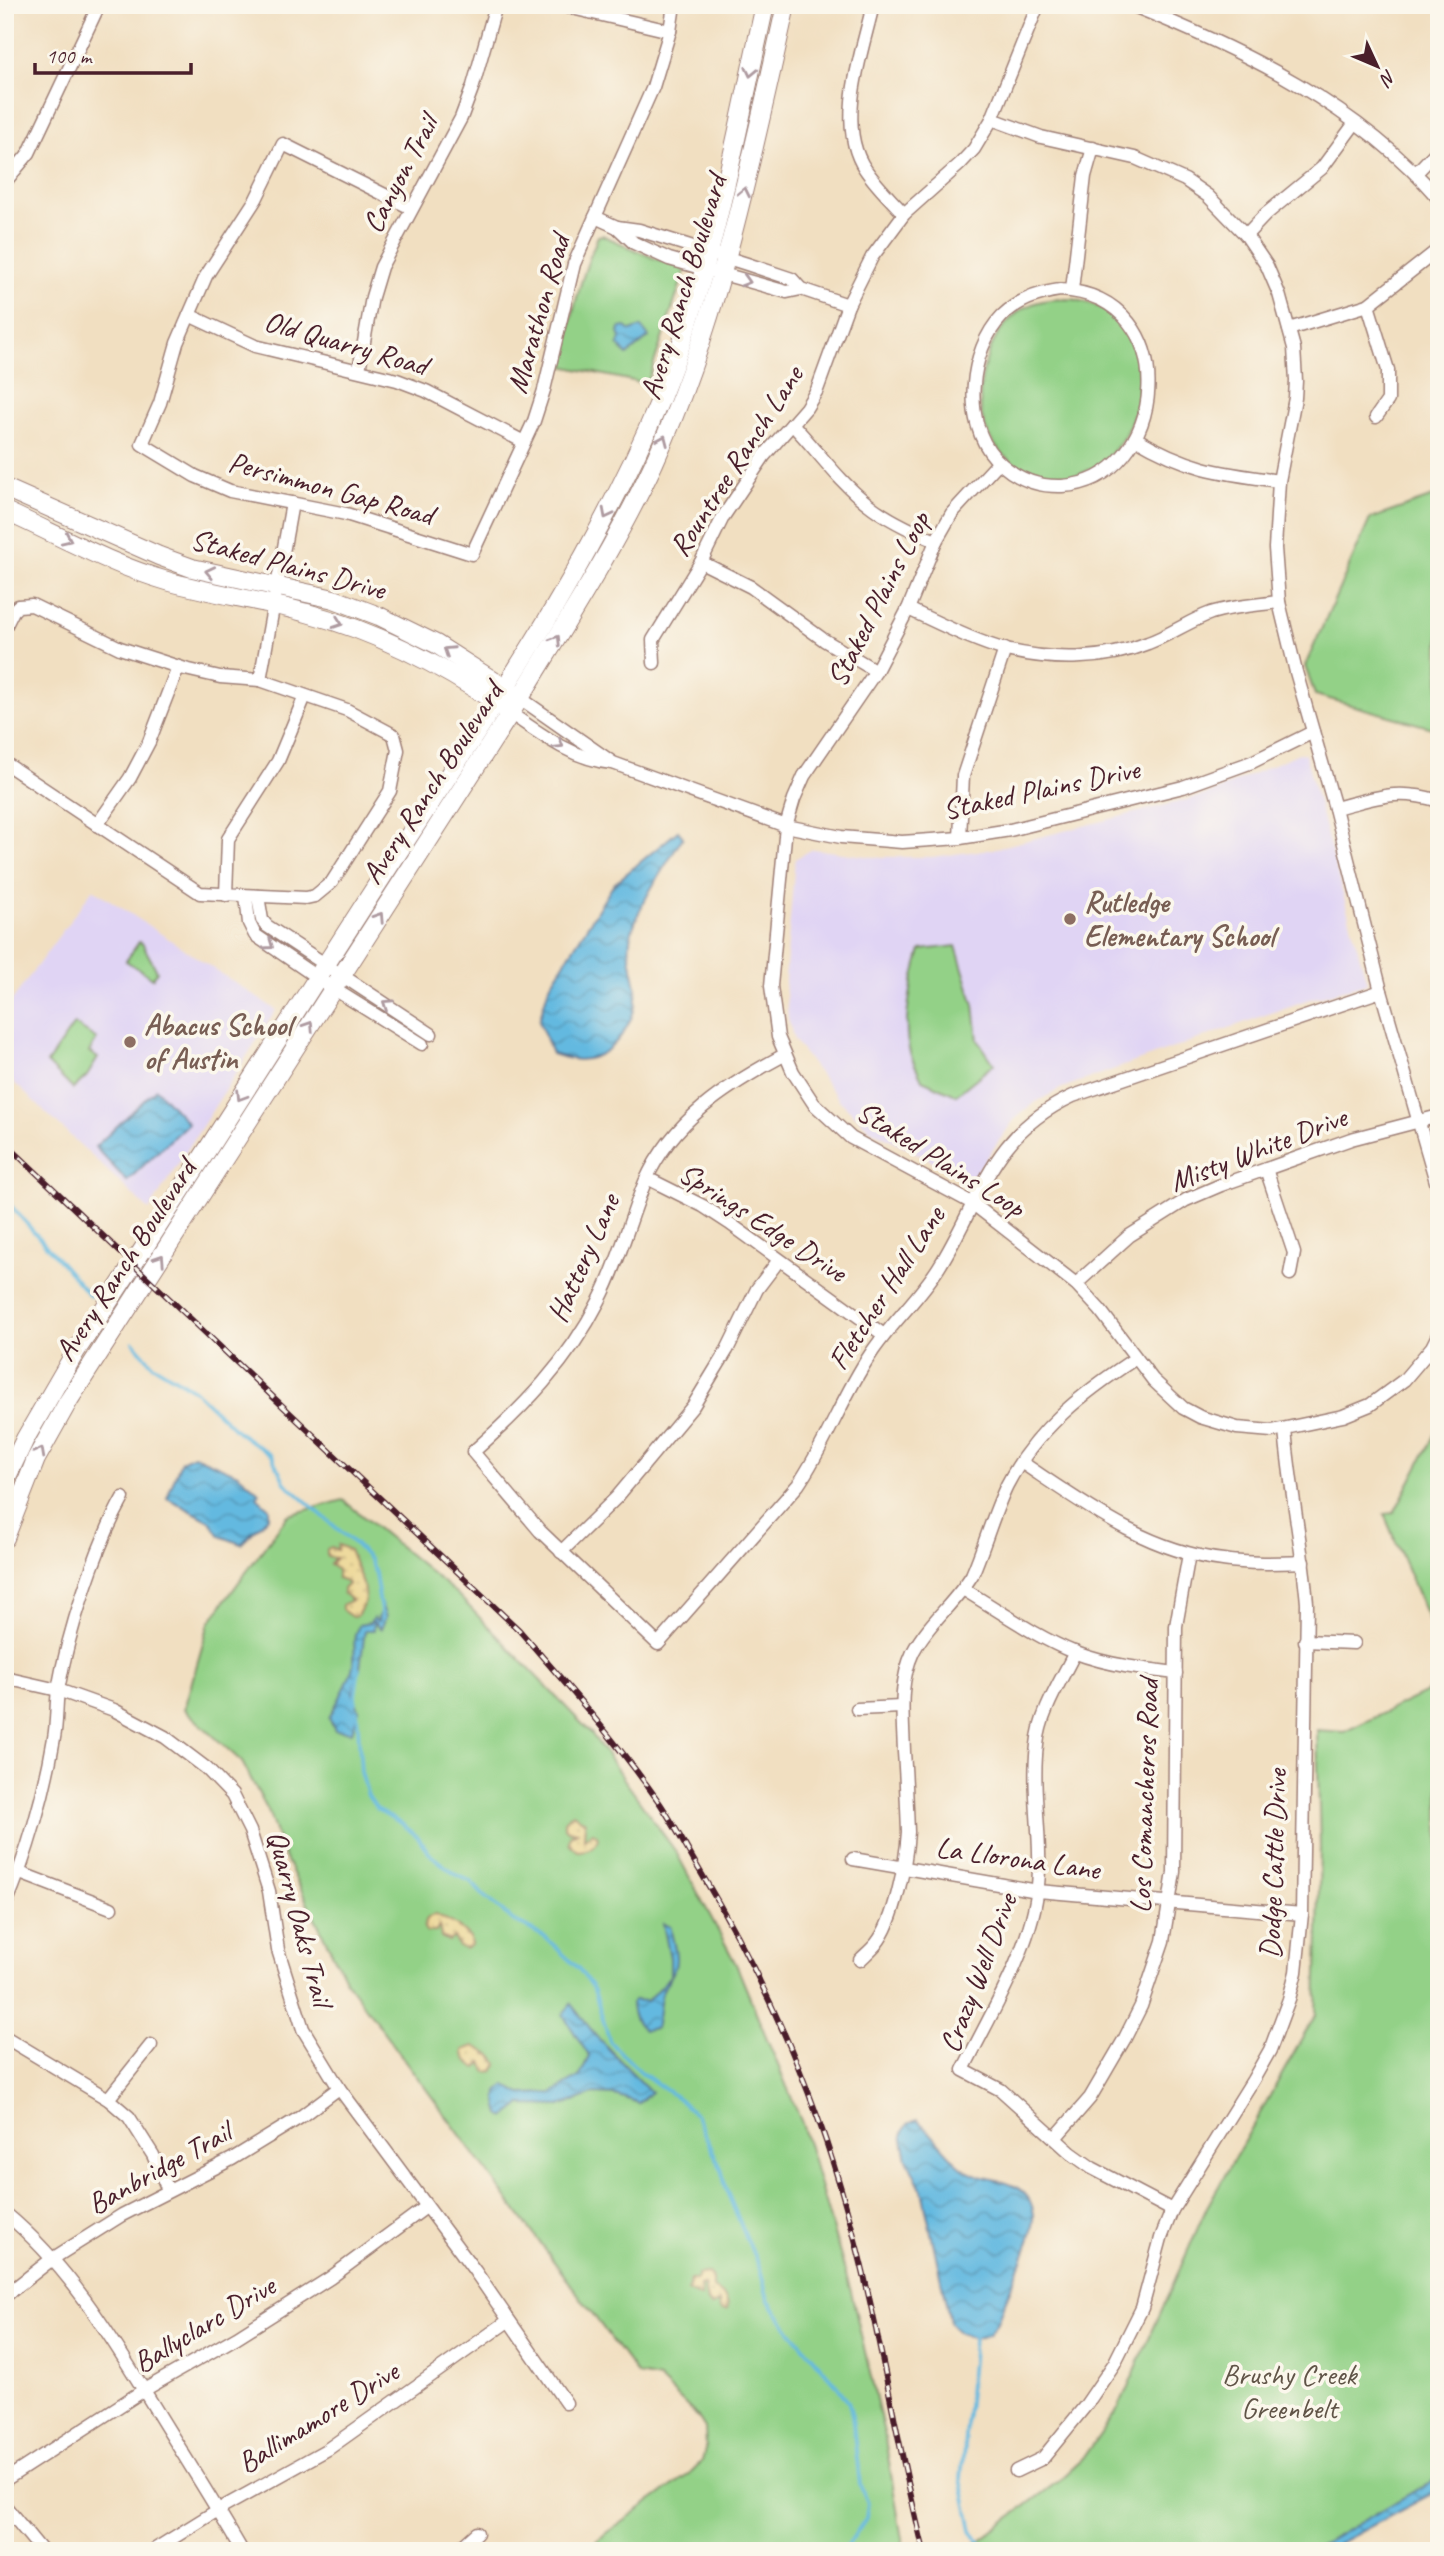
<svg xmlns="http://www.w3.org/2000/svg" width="1444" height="2556" viewBox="0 0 1444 2556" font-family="Caveat,sans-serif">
	<defs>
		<pattern id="sand-dots" width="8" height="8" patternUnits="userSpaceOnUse" patternTransform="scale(1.75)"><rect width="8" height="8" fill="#eeda9e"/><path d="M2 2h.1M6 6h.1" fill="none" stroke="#cebb88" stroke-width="1.8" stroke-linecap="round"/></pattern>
		<pattern id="water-waves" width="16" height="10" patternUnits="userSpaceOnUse" patternTransform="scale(1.75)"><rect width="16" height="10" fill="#64b9e0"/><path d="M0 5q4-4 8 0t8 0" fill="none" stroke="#5496b6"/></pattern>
	</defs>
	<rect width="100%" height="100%" fill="#fbf7ec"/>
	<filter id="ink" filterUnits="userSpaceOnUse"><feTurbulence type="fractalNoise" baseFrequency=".0143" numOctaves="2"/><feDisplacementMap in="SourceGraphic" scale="14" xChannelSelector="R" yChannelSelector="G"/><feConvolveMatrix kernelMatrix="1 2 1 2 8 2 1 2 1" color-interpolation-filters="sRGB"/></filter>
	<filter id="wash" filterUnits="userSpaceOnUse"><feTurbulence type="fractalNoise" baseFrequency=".00686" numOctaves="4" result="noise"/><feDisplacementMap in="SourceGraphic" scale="28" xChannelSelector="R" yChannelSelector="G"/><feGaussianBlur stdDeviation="1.57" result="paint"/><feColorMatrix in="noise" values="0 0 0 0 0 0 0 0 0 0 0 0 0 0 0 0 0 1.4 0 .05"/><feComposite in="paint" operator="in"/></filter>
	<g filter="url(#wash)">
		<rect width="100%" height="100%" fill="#f1dfc1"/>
		<g fill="#e0d4f4">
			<path d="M1299 753 1305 754 1367 983 1304 1001 1062 1088 1034 1103 1014 1120 973 1177 965 1178 870 1129 840 1101 794 1040 788 1018 785 980 795 859 813 849 872 857H932L993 849 1209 794Z"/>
			<path d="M93 889 276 1010 149 1210 5 1074V1010Z"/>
		</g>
		<g fill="#93d187" stroke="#6e7859" stroke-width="2">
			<path d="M602 235 656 259 686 268 647 384 562 366C571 318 579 281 598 236Z"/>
			<path d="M1073 299C1081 301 1091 303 1099 307 1180 353 1128 507 1031 472 1011 465 994 449 986 429 970 390 988 328 1026 307 1041 299 1057 299 1073 299Z"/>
			<path d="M1439 495V730L1315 695 1305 666 1370 519Z"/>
			<path d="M139 942 142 943 157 971 153 978 126 961Z"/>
			<path d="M956 946 974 1005 978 1040 994 1064 956 1095 922 1080C918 1070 911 1059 909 1049 902 1020 913 978 921 950Z"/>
			<path d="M74 1024 97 1039 89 1052 98 1058 87 1076 73 1089 47 1063Z"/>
			<path d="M1439 1426V1644L1384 1514 1394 1513Z"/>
			<path d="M343 1500 457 1594 591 1733 676 1852 736 1964 802 2123 851 2292 884 2433 904 2551H586L606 2533 688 2475 702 2461 706 2446 705 2428 698 2417 659 2379 638 2375 346 1981 283 1853 268 1811 242 1762 184 1709 209 1623 288 1515Z"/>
			<path d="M1439 1686V2477L1311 2551H977L975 2544 1061 2479 1083 2459 1119 2407 1207 2207 1316 2014 1320 1847 1317 1730 1344 1732Z"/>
		</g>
		<g fill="url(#sand-dots)" stroke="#9c7c64" stroke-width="2">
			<path d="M338 1545 349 1550 363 1584 365 1601 357 1616 352 1617 342 1610V1605L351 1600 343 1593V1589L348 1584 346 1581 337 1578V1570L330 1564 336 1558 327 1557V1549L331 1547 337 1550Z"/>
			<path d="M573 1813 585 1822 584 1839 593 1832 597 1835 598 1839C594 1848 588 1851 578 1851L569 1843 570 1835 577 1832 568 1830 564 1826V1821Z"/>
			<path d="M436 1914 456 1925 470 1938 471 1945 465 1949 459 1947 454 1937 449 1941 441 1937 439 1925 436 1932H427L424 1928C425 1920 428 1916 436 1914Z"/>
			<path d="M474 2046 492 2056 498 2064 494 2071 486 2072 482 2062 477 2068C471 2066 461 2056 463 2050Z"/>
			<path d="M708 2274 713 2279V2288C721 2293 730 2299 727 2310H722L719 2307V2302L712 2306 707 2302 704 2285 700 2286 701 2297 688 2291 690 2280H696L698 2275Z"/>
		</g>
		<g fill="url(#water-waves)" stroke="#576c86" stroke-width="2">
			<path d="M626 327 631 331 641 327 649 337 627 355 618 345 621 338 619 333 620 328Z"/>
			<path d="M678 831 683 837C665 867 642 898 632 931 625 951 634 970 636 989 639 1015 618 1049 594 1057 579 1063 566 1058 552 1054L539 1021 549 987 614 884Z"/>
			<path d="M156 1089 188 1123 127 1181 95 1147Z"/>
			<path d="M194 1455 238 1474 260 1493 257 1497 269 1508V1516L241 1544 220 1536 210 1521 167 1498 181 1461Z"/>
			<path d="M382 1606 386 1617 381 1629 373 1622 374 1630H365L360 1668 353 1693 359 1710 352 1732 335 1730 329 1718C338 1700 352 1679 354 1659 356 1644 351 1641 359 1625L370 1623 373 1618 377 1621Z"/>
			<path d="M663 1924 671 1927C671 1939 677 1948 676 1960 676 1973 668 1979 663 1990 658 2003 660 2015 656 2028L644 2030C635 2023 631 2015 631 2003L634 2000 647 2001 670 1976V1958Z"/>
			<path d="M571 2004 597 2037 651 2092 639 2103 615 2095 593 2094 561 2106 521 2105 505 2117 500 2115 497 2102 498 2092 505 2085 521 2094 552 2093 580 2076 589 2056 563 2015Z"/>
			<path d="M917 2120C934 2134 946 2154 962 2167 979 2180 1000 2177 1018 2188 1028 2195 1032 2202 1034 2215 1036 2236 1005 2298 997 2322L988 2335 974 2339 958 2332 950 2322 922 2190 907 2159 902 2135 908 2124Z"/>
			<path d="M1439 2477V2490L1325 2551H1311Z"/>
		</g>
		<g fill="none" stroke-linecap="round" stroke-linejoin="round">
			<g stroke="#64b9e0" stroke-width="3.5">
				<path d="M5 1199 90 1296"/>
				<path d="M133 1342 153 1365 194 1390 238 1432 272 1456 285 1483 356 1545 369 1559 375 1573 381 1612"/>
				<path d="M356 1703 355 1696 359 1669"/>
				<path d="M357 1711 361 1772 368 1796 377 1809 401 1823 418 1837 429 1853 442 1864 455 1874 470 1881 485 1897 514 1921 545 1937 579 1969 594 1990 610 2042 642 2073 680 2100 695 2114 721 2168 727 2192 760 2270 768 2299 787 2327 836 2384 848 2402 852 2415 860 2485 868 2503 866 2518 844 2551"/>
				<path d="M974 2339 961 2479 972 2530 985 2551"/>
				<path d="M1432 2489 1439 2498"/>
			</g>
		</g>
	</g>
	<g filter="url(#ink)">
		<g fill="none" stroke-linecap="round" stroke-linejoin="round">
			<g stroke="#9e7f76" stroke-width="15">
				<g id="street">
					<path d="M559 5 670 31"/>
					<path d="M873 5C862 53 837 119 862 164 873 183 890 198 904 214"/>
					<path d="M1131 5C1243 50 1359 106 1439 199"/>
					<path d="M992 119 1041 137 1135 158 1185 180 1208 196 1246 235 1267 266 1279 294 1294 348 1296 381 1295 398 1279 481 1275 548 1279 602 1296 672 1335 808 1381 991 1439 1192"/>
					<path d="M1416 173 1439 149"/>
					<path d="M5 182 29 153 99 5"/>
					<path d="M411 208 283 144 256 199 206 276 177 343 160 403 142 444 195 476 230 491 346 514 472 554 534 421 544 390 574 264 653 87 670 31 674 5"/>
					<path d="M595 217 617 227 634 243 669 259 787 292 801 289"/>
					<path d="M617 227 639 230 747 264 792 279 801 289 848 305"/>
					<path d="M1246 235 1266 214 1322 168 1355 123"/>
					<path d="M1060 290C1187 296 1168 481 1062 486 1036 487 1013 477 995 458 962 422 969 350 1002 316 1018 300 1038 293 1060 290Z"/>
					<path d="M1072 290 1085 176 1093 148"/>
					<path d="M1368 305 1388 370V400L1376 417"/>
					<path d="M189 315 255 346 397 380 426 391 524 442"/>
					<path d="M1289 329 1368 305 1439 249"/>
					<path d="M359 370 372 297 381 267 461 118 473 86 496 5"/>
					<path d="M792 424C817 450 839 482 868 504 888 520 912 531 936 541"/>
					<path d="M1135 438C1187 469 1219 473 1279 481"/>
					<path d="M999 462 952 513 936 541 908 609 876 671 804 776 794 799 786 826 771 986 778 1037 793 1072 814 1104 851 1138 972 1203 1076 1284 1100 1310 1153 1380 1183 1408 1200 1417 1237 1428 1272 1431 1343 1416 1370 1405 1404 1380 1432 1347 1439 1333"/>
					<path d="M701 562 751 587 824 640 876 671"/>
					<path d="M908 609C939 623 973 641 1006 650 1053 661 1104 661 1148 643 1170 635 1189 621 1211 613 1233 606 1256 605 1279 602"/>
					<path d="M5 627 13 611 18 606 32 605 120 648 185 669 220 677 260 680 347 710 394 735 398 750 390 791 332 882 315 896 306 898 200 893 5 763"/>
					<path d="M654 663 653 640 701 562 723 517 764 456 806 408 817 390 848 305 872 257 904 214 960 164 974 149 992 119 1038 5"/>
					<path d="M260 680 292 503"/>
					<path d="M520 698 613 763 786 826 841 837 902 842 960 838 1010 830 1183 787 1252 762 1313 732"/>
					<path d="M510 713C540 734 575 760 612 763"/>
					<path d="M1335 808C1377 798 1395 788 1439 801"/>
					<path d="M97 825 130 778 149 742 178 667"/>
					<path d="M960 838 963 776 1005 649"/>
					<path d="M226 895 228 839 278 761 305 696"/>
					<path d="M246 896 249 923 255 935 334 989 422 1044"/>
					<path d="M258 896 262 920 267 926 431 1034"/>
					<path d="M784 1055C728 1085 672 1120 645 1182 629 1221 619 1263 599 1301 568 1362 523 1408 473 1452L540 1531 658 1644 798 1485C826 1444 842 1397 870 1355 890 1324 919 1299 939 1267 982 1198 990 1134 1073 1096L1381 991"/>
					<path d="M1266 1169 1294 1253 1290 1274"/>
					<path d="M647 1178 703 1206 729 1223 884 1335"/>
					<path d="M1076 1284 1129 1236 1186 1200 1221 1185 1351 1139 1439 1116"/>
					<path d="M1021 1462C1084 1504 1146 1551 1223 1560 1249 1564 1276 1563 1303 1562"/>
					<path d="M561 1552 617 1497 693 1406 727 1350 757 1289 779 1260"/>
					<path d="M963 1589C1000 1611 1036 1637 1076 1653 1108 1665 1142 1669 1176 1673"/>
					<path d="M1305 1641 1354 1643"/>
					<path d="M1075 1652C1061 1681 1040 1712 1037 1745 1031 1794 1044 1845 1037 1894 1028 1954 990 2015 963 2070L1001 2090 1071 2153 1092 2168 1172 2210"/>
					<path d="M5 1678 58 1690 114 1710 165 1737 206 1768 232 1795 250 1831 269 1891 278 1950 303 2029 339 2088 475 2271 566 2403"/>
					<path d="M857 1709 901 1707"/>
					<path d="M853 1859 1038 1891 1302 1914"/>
					<path d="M20 1873 111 1908"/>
					<path d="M5 1906C27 1856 45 1792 54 1738 57 1722 56 1705 58 1690 68 1633 95 1548 123 1498"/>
					<path d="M860 1960C865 1955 871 1950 876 1944 895 1921 906 1862 908 1832 907 1805 906 1779 904 1752 903 1717 898 1684 913 1652 928 1623 955 1603 972 1575 985 1545 993 1514 1007 1485 1036 1429 1084 1392 1136 1358"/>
					<path d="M5 2037 108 2099 129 2117 153 2155 168 2190"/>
					<path d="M108 2099 151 2045"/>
					<path d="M1055 2138 1090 2098 1125 2038 1141 2006 1163 1941 1174 1872 1176 1626 1189 1554"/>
					<path d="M5 2213C72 2268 116 2345 161 2418 188 2462 216 2506 242 2551"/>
					<path d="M5 2296 52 2259 122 2215 232 2159 299 2118 339 2088"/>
					<path d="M1016 2471 1043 2458 1086 2405 1114 2364 1142 2308 1161 2238 1172 2210 1253 2080 1270 2050 1289 1999 1296 1972 1302 1914 1307 1603C1302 1545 1290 1488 1285 1429"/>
					<path d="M5 2480 144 2390 237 2337 330 2278 426 2207"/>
					<path d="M5 2506 42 2551"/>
					<path d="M152 2551 218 2510 328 2449 508 2321"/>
					<path d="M457 2551 477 2533"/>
				</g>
			</g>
			<g stroke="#9e7f76" stroke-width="20">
				<g id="secondary">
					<path d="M5 488 159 556 192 568 334 599 379 616 436 644 514 694"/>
					<path d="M5 511C58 535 111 565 167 581 213 594 261 600 307 613 378 632 443 666 503 707"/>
					<path d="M5 1481 25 1439 76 1351C181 1194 281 1033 384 874 484 720 590 569 661 398 713 270 735 139 765 5"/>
					<path d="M5 1538 36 1459 69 1400 520 698C567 621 616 545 654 463 720 317 751 161 786 5"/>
				</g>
			</g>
			<use href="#street" stroke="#fff" stroke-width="12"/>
			<use href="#secondary" stroke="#fff" stroke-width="18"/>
			<g stroke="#4a1f2b" stroke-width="6">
				<path id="rail" d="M5 1143 519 1630C568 1686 616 1741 659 1802 674 1824 686 1848 700 1871 764 1978 814 2090 847 2210 879 2322 895 2438 924 2551"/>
			</g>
			<use href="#rail" stroke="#fbf7ec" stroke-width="3.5" stroke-dasharray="10" stroke-linecap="butt"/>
		</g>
		<defs><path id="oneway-chevron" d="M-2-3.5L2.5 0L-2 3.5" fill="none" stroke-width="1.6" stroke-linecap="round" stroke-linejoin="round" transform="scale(1.75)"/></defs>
		<g stroke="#ae9aa0">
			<use href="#oneway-chevron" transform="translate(751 72) rotate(102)"/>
			<use href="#oneway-chevron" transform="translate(744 192) rotate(-78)"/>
			<use href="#oneway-chevron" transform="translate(746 281) rotate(16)"/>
			<use href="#oneway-chevron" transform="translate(663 440) rotate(-67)"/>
			<use href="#oneway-chevron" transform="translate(607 514) rotate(117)"/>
			<use href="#oneway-chevron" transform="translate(67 539) rotate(24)"/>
			<use href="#oneway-chevron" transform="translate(210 572) rotate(-168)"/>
			<use href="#oneway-chevron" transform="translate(338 623) rotate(19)"/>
			<use href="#oneway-chevron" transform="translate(556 640) rotate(-58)"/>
			<use href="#oneway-chevron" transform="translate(448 651) rotate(-147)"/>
			<use href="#oneway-chevron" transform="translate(559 744) rotate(32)"/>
			<use href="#oneway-chevron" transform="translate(379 917) rotate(-57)"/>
			<use href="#oneway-chevron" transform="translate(269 945) rotate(35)"/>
			<use href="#oneway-chevron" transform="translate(387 1004) rotate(-146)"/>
			<use href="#oneway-chevron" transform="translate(309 1026) rotate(-57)"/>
			<use href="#oneway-chevron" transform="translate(241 1096) rotate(122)"/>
			<use href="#oneway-chevron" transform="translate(160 1259) rotate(-57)"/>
			<use href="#oneway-chevron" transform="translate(40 1452) rotate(-62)"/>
		</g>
	</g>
	<g fill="#8d6e63" stroke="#fbf7ec" stroke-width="2.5">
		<circle cx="1070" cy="919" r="7"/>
		<circle cx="130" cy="1042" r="7"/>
	</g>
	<g text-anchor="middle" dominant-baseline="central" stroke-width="7" stroke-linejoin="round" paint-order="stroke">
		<g font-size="30" fill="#4a1f2b" stroke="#fbf7ec">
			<text transform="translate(400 174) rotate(-62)">Canyon Trail</text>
			<text transform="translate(683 287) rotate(-73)">Avery Ranch Boulevard</text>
			<text transform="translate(538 314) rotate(-74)">Marathon Road</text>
			<text transform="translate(346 343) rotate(16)">Old Quarry Road</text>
			<text transform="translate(736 461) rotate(-57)">Rountree Ranch Lane</text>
			<text transform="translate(331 488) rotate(15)">Persimmon Gap Road</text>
			<text transform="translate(288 564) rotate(15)">Staked Plains Drive</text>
			<text transform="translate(878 599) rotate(-63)">Staked Plains Loop</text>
			<text transform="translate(432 783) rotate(-57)">Avery Ranch Boulevard</text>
			<text transform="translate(1041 789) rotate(-12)">Staked Plains Drive</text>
			<text transform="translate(1258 1149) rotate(-21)">Misty White Drive</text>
			<text transform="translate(941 1159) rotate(32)">Staked Plains Loop</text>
			<text transform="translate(763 1222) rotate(33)">Springs Edge Drive</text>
			<text transform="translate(583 1258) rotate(-66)">Hattery Lane</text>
			<text transform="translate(125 1260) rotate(-57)">Avery Ranch Boulevard</text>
			<text transform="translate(886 1288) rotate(-57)">Fletcher Hall Lane</text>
			<text transform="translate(1144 1796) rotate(-88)">Los Comancheros Road</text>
			<text transform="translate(1018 1858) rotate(8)">La Llorona Lane</text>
			<text transform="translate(1273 1864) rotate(-88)">Dodge Cattle Drive</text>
			<text transform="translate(300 1918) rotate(75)">Quarry Oaks Trail</text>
			<text transform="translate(978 1973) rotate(-69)">Crazy Well Drive</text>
			<text transform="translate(159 2168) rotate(-29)">Banbridge Trail</text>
			<text transform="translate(204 2324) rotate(-31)">Ballyclarc Drive</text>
			<text transform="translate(318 2417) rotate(-32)">Ballimamore Drive</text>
		</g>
		<g font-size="30" font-weight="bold" fill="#785e54" stroke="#fbf7ec" text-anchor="start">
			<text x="1084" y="902">Rutledge<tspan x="1084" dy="34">Elementary School</tspan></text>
			<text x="144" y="1025">Abacus School<tspan x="144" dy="34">of Austin</tspan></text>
		</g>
		<g font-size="30" fill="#605447" stroke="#fbf7ec">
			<text x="1289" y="2374">Brushy Creek<tspan x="1289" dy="34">Greenbelt</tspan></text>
		</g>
	</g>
	<rect width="1444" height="2556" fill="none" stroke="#fbf7ec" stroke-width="28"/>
	<g transform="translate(1377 66) rotate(134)" stroke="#fbf7ec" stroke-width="5" paint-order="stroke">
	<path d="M0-5L12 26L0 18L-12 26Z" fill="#4a1f2b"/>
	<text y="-10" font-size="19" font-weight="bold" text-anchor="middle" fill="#4a1f2b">N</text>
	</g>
	<path d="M35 63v10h156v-10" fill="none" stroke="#4a1f2b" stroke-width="3.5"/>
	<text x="46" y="63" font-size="21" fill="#4a1f2b" stroke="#fbf7ec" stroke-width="5" paint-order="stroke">100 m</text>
</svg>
